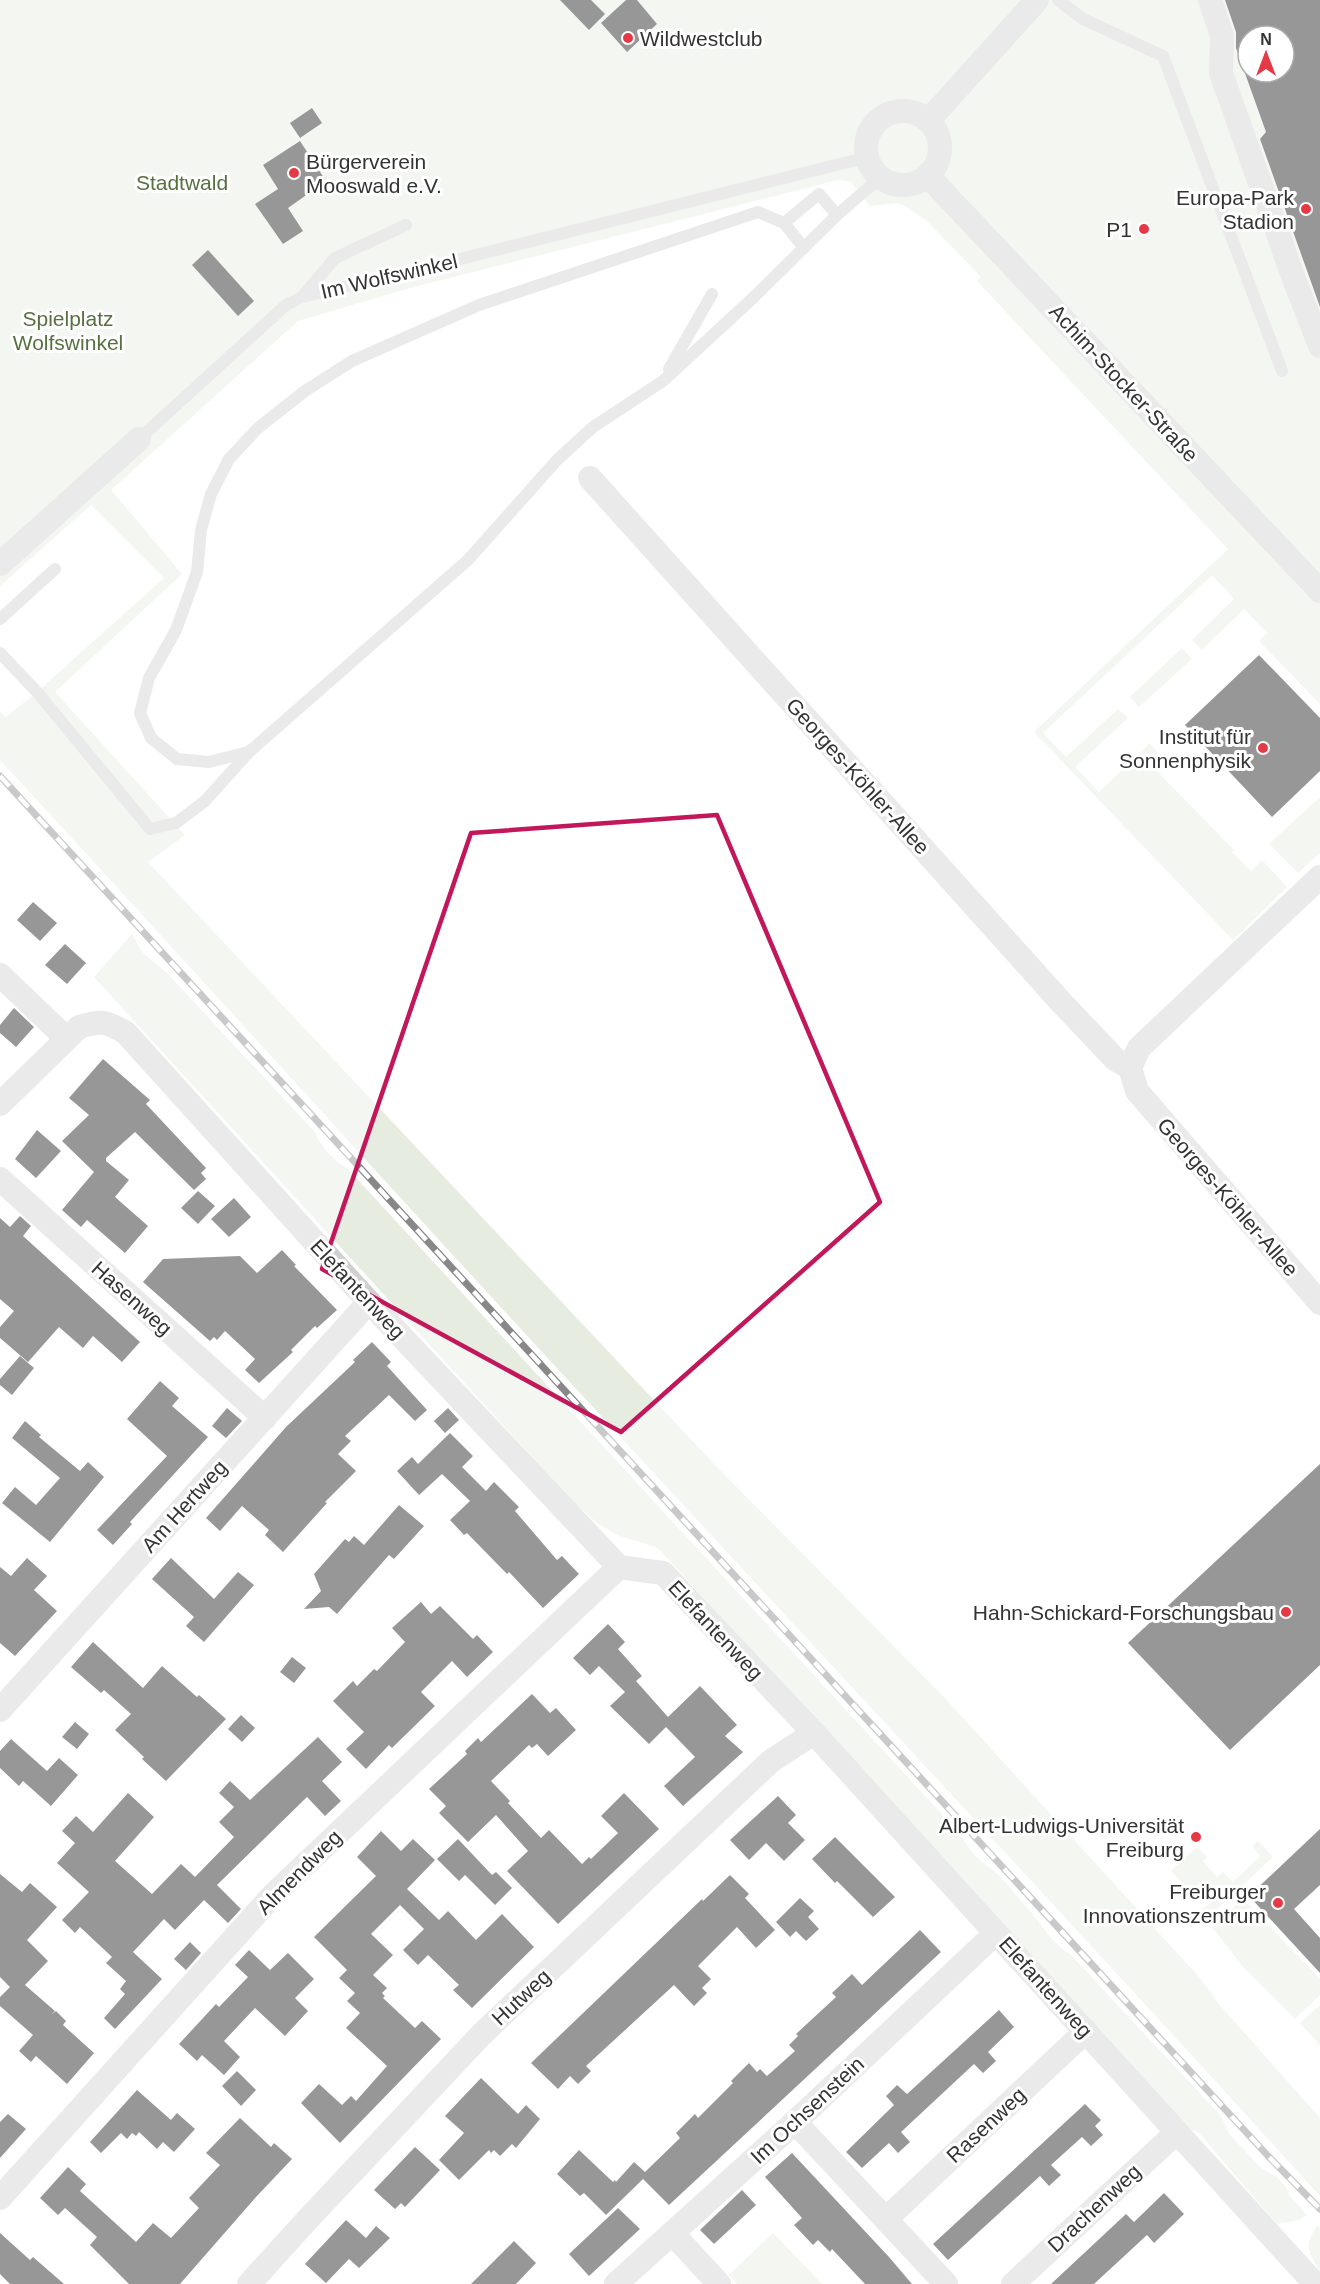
<svg xmlns="http://www.w3.org/2000/svg" width="1320" height="2284" viewBox="0 0 1320 2284" font-family="Helvetica,sans-serif">
	<rect width="100%" height="100%" fill="#fff"/>
	<g fill="#e6ecdf" fill-rule="evenodd">
		<path d="M0 0H1320V704L1259 641 1267 633 1244 609 1202 650 1192 640 1234 599 1212 575 1043 733 1066 757 1118 709 1128 718 1075 767 1099 792 1150 743 1158 753 1149 763 1234 850 1232 852 1251 871 1262 860 1287 887 1233 940 1034 732 1228 549 977 281 981 277 929 223 905 206 897 203 870 206 851 182 838 180 410 288 298 321 111 490 182 574 55 692 185 835 148 862 715 1465 943 1696 1200 1978 1218 2003 1320 2118V2196C1063 1913 802 1634 543 1353 361 1156 182 957 0 760V712L6 717 37 692 164 578 91 505 0 586ZM1248 36H1284V72H1248Z"/>
		<path d="M1182 648 1192 659 1139 707 1130 697Z"/>
		<path d="M1320 797V853L1298 873 1269 844Z"/>
		<path d="M132 934 142 952 167 973 314 1131C323 1149 332 1159 348 1169L961 1835C973 1857 977 1857 995 1872 1005 1880 1014 1893 1023 1903 1040 1920 1049 1942 1070 1954L1221 2116 1230 2135 1261 2168 1278 2178 1288 2190 1289 2195 1307 2215 1299 2220 1277 2224 1198 2132 1184 2128 658 1548 617 1535 597 1523 574 1503 94 977Z"/>
		<path d="M1258 1841 1273 1857 1205 1920 1198 1913 1211 1902 1201 1890 1194 1896 1171 1871 1197 1847 1207 1857 1203 1861 1217 1877 1223 1872 1233 1882 1260 1856 1252 1846Z"/>
		<path d="M1243 1899 1320 1979V1995L1295 2019 1244 1968 1212 1927Z"/>
		<path d="M1320 2005V2045L1300 2023Z"/>
		<path d="M1317 2225 1320 2228V2271C1307 2250 1304 2247 1317 2225Z"/>
		<path d="M773 2233 822 2284H737L729 2275Z"/>
	</g>
	<g fill="#1a1a1a" fill-rule="evenodd">
		<path d="M560 0H591L605 14 589 30Z"/>
		<path d="M626 0H637L657 24 627 52 601 23Z"/>
		<path d="M1225 0H1320V307L1260 139 1266 132 1236 48V32ZM1248 36H1284V72H1248Z"/>
		<path d="M312 108 322 123 300 138 290 123Z"/>
		<path d="M300 141 326 181 288 208 303 231 283 244 255 204 278 189 263 165Z"/>
		<path d="M208 250 254 301 238 316 192 265Z"/>
		<path d="M1259 655 1320 718V771L1272 817 1185 725Z"/>
		<path d="M33 902 57 923 40 941 17 920Z"/>
		<path d="M65 944 86 963 67 984 45 965Z"/>
		<path d="M14 1008 34 1027 16 1047 0 1033V1025Z"/>
		<path d="M103 1059 150 1100 146 1104 206 1168 201 1173 206 1179 194 1190 135 1132 106 1158V1161L129 1180 115 1197 148 1226 125 1253 87 1220 81 1227 62 1210 94 1172 62 1141 89 1115 69 1098Z"/>
		<path d="M37 1130 61 1151 36 1178 15 1159Z"/>
		<path d="M198 1191 215 1206 198 1224 181 1208Z"/>
		<path d="M234 1198 251 1217 229 1237 211 1219Z"/>
		<path d="M20 1216 31 1226 23 1236 140 1342 122 1362 93 1336 83 1348 59 1327 28 1362 0 1338V1327L14 1311 0 1299V1218L10 1227Z"/>
		<path d="M282 1250 296 1265 294 1266 337 1310 317 1328 315 1326 291 1350 293 1352 259 1383 245 1370 255 1359 225 1331 217 1340 214 1337 210 1341 143 1282 163 1259 240 1256 257 1273Z"/>
		<path d="M372 1342 391 1362 387 1366 427 1410 415 1421 389 1395 345 1436 351 1441 338 1454 356 1471 325 1502 327 1503 283 1552 265 1535 269 1530 242 1506 220 1531 206 1518 286 1427 355 1362 353 1360Z"/>
		<path d="M20 1356 34 1368 12 1395 0 1385V1379Z"/>
		<path d="M160 1381 179 1398 172 1406 208 1437 130 1522 132 1524 113 1545 97 1530 167 1456 127 1419Z"/>
		<path d="M227 1408 242 1421 226 1438 212 1426Z"/>
		<path d="M448 1408 459 1420 445 1433 434 1421Z"/>
		<path d="M25 1421 41 1435 39 1437 80 1471 88 1462 104 1477 50 1542 2 1503 15 1487 36 1505 60 1478 12 1438Z"/>
		<path d="M450 1433 473 1456 462 1467 486 1491 494 1482 519 1507 515 1511 557 1560 562 1556 579 1574 543 1608 509 1572 507 1574 467 1533 464 1535 450 1520 470 1501 442 1474 419 1495 397 1471 412 1457 418 1464Z"/>
		<path d="M1320 1464V1665L1230 1750 1128 1643Z"/>
		<path d="M399 1505 424 1526 394 1559 389 1555 337 1614 329 1607 304 1609 321 1591 314 1574 345 1539 349 1542 354 1536 364 1545Z"/>
		<path d="M27 1558 47 1576 34 1590 57 1611 15 1656 0 1643V1567L11 1576Z"/>
		<path d="M171 1558 214 1599 238 1572 254 1585 204 1642 186 1626 194 1617 152 1579Z"/>
		<path d="M421 1602 431 1614 440 1606 473 1639 477 1635 493 1652 467 1677 452 1661 421 1692 435 1706 392 1748 389 1745 366 1769 346 1749 364 1732 333 1701 353 1681 357 1686 374 1669 377 1671 405 1642 392 1628Z"/>
		<path d="M608 1624 625 1642 618 1649 642 1676 636 1681 668 1717 700 1686 737 1725 725 1736 743 1752 683 1806 664 1786 695 1757 666 1727 649 1744 610 1706 625 1692 599 1666 590 1675 573 1658Z"/>
		<path d="M93 1642 143 1688 162 1666 197 1697 199 1695 226 1719 166 1781 142 1759 144 1757 115 1730 131 1714 104 1690 101 1693 71 1667Z"/>
		<path d="M292 1657 306 1668 294 1683 280 1672Z"/>
		<path d="M532 1694 550 1713 556 1708 576 1730 548 1756 537 1744 532 1748 529 1745 491 1781 510 1801 508 1803 541 1838 549 1830 582 1864 589 1857 591 1859 618 1833 601 1816 624 1793 659 1829 558 1924 507 1871 528 1851 496 1815 468 1842 439 1813 446 1806 429 1789 467 1754 465 1751 478 1738 481 1742Z"/>
		<path d="M241 1715 255 1728 242 1742 228 1729Z"/>
		<path d="M75 1722 89 1734 77 1749 62 1737Z"/>
		<path d="M318 1737 342 1762 322 1781 341 1801 325 1816 307 1797 217 1885 241 1909 228 1923 204 1900 175 1930 164 1919 133 1952 162 1979 115 2029 104 2018 125 1994 120 1989 126 1981 106 1963 112 1957 80 1927 75 1933 62 1920 89 1892 57 1863 75 1843 62 1831 76 1816 93 1832 128 1793 154 1817 115 1861 152 1894 181 1864 195 1877 234 1837 219 1822 234 1807 219 1793 230 1781 250 1800Z"/>
		<path d="M11 1739 47 1771 59 1758 78 1775 51 1806 23 1781 19 1786 0 1768V1751Z"/>
		<path d="M778 1796 796 1815 788 1823 805 1840 784 1861 766 1843 749 1860 730 1840Z"/>
		<path d="M1320 1829V1885L1294 1909 1320 1938V1973L1249 1896Z"/>
		<path d="M381 1831 401 1851 413 1839 435 1860 407 1889 439 1920 448 1911 476 1940 502 1914 534 1947 472 2008 453 1990 459 1985 428 1955 418 1965 403 1950 424 1929 400 1905 371 1934 393 1955 373 1975 387 1988 382 1993 385 1996 383 1998 415 2028 422 2021 441 2039 340 2143 301 2103 319 2084 342 2105 351 2096 356 2101 387 2066 346 2028 360 2013 347 2001 355 1993 339 1978 347 1970 314 1937 376 1876 357 1857Z"/>
		<path d="M835 1837 895 1897 873 1917 837 1881 835 1883 812 1859Z"/>
		<path d="M458 1839 492 1875 496 1872 512 1888 495 1905 465 1875 459 1881 437 1859Z"/>
		<path d="M0 1874 22 1892 30 1883 57 1907 27 1940 48 1961 25 1985 55 2011 51 2015 56 2011 66 2021 63 2025 94 2053 67 2084 36 2056 31 2062 19 2051 33 2035 0 2006V1997L10 1987 0 1977Z"/>
		<path d="M730 1875 749 1894 745 1898 775 1930 756 1948 737 1927 698 1966 711 1979 702 1988 707 1993 694 2006 674 1985 586 2066 591 2071 578 2084 570 2076 558 2089 531 2063 702 1899 703 1901Z"/>
		<path d="M800 1898 814 1911 808 1917 819 1929 806 1941 796 1931 790 1937 776 1922Z"/>
		<path d="M920 1930 941 1952 669 2205 643 2179 606 2215 584 2193 580 2196 557 2174 579 2150 613 2182 615 2180 616 2182 634 2162 645 2172 680 2138 676 2133 695 2114 698 2118 733 2083 731 2081 749 2063 757 2072 760 2069 767 2076 795 2051 789 2045 798 2036 796 2034 836 1997 832 1993 852 1974 862 1985Z"/>
		<path d="M190 1942 201 1953 186 1970 174 1959Z"/>
		<path d="M249 1950 270 1970 288 1953 314 1979 295 1998 308 2011 285 2036 255 2008 224 2041 240 2057 224 2075 202 2055 197 2061 179 2044 216 2004 219 2007 248 1977 235 1965Z"/>
		<path d="M999 2010 1014 2027 988 2052 996 2061 983 2073 974 2064 901 2132 910 2142 898 2153 889 2143 862 2168 846 2152 894 2105 886 2096 897 2085 907 2094Z"/>
		<path d="M237 2071 256 2090 241 2106 222 2086Z"/>
		<path d="M481 2078 518 2114 526 2105 540 2119 516 2148 512 2144 500 2156 494 2150 491 2153 489 2150 459 2180 439 2160 464 2133 445 2116Z"/>
		<path d="M137 2090 171 2120 177 2113 195 2129 174 2152 163 2142 157 2149 139 2132 136 2136 132 2133 127 2139 121 2133 101 2153 90 2142Z"/>
		<path d="M1085 2104 1101 2120 1095 2126 1103 2135 1091 2146 1082 2137 1051 2165 1061 2175 1049 2186 1040 2176 948 2260 933 2244Z"/>
		<path d="M8 2114 26 2129 0 2158V2122Z"/>
		<path d="M240 2118 271 2147 274 2143 292 2159 256 2197 180 2284H129L90 2245 97 2237 65 2208 58 2215 40 2198 68 2167 86 2184 80 2191 136 2242 153 2223 171 2238 199 2208 189 2198 220 2165 206 2153Z"/>
		<path d="M415 2147 440 2170 405 2207 401 2203 395 2209 374 2190Z"/>
		<path d="M792 2153 889 2257 912 2284H865L832 2249 830 2252 818 2240 813 2245 794 2225 802 2218 765 2177Z"/>
		<path d="M742 2190 756 2205 714 2244 700 2230Z"/>
		<path d="M1164 2193 1184 2214 1154 2243 1147 2235 1094 2284H1051L1126 2214 1134 2222Z"/>
		<path d="M618 2208 640 2229 589 2276 569 2254Z"/>
		<path d="M346 2220 366 2238 376 2226 390 2238 359 2268 349 2259 326 2283 305 2264Z"/>
		<path d="M0 2233 30 2260 33 2257 64 2284H10L0 2274Z"/>
		<path d="M514 2241 536 2263 516 2284H471Z"/>
	</g>
	<g fill="none" stroke-linecap="round" stroke-linejoin="round">
		<g stroke="#d0d0d0" stroke-width="12">
			<path d="M1058 0 1083 19 1163 56 1282 371"/>
			<path d="M804 248 784 223 819 194 837 215"/>
			<path d="M302 297 335 258 406 225"/>
			<path d="M669 369 712 294"/>
			<path d="M139 439 286 305 302 297 440 264 868 157"/>
			<path d="M0 619 55 569"/>
			<path d="M0 653 37 692 150 829 176 823 205 801 249 752 468 560 557 460 593 427 663 381 754 297 837 215 881 177"/>
			<path d="M248 752 209 762 177 759 151 738 140 713 149 678 176 630 197 572 201 530 211 494 229 459 258 428 305 391 352 361 479 305 758 212 784 223"/>
		</g>
		<g stroke="#d0d0d0" stroke-width="24">
			<path d="M1210 0 1222 36 1221 73 1294 279 1320 346"/>
			<circle cx="903" cy="148" r="37"/>
			<path d="M928 121 1037 0"/>
			<path d="M927 175 1320 591"/>
			<path d="M590 478 1060 1001 1115 1059 1130 1068"/>
			<path d="M0 564 139 439"/>
			<path d="M1320 877 1139 1048 1130 1068 1137 1091 1320 1303"/>
			<path d="M0 975 66 1038"/>
			<path d="M0 1104 79 1027C101 1020 106 1021 126 1033L369 1302 619 1567 663 1573 814 1733 1315 2284"/>
			<path d="M0 1179 265 1418"/>
			<path d="M0 1710 369 1302"/>
			<path d="M795 2122 946 2284"/>
			<path d="M0 2198 273 1895 619 1567"/>
			<path d="M886 2219 1086 2031"/>
			<path d="M672 2233 719 2284"/>
			<path d="M249 2284 308 2219 481 2035 771 1761 814 1733"/>
			<path d="M616 2284 795 2122 996 1933"/>
			<path d="M1013 2284 1176 2133"/>
		</g>
		<g stroke="#888" stroke-width="7">
			<path id="rail" d="M0 776 1268 2156 1320 2209"/>
		</g>
		<use href="#rail" stroke="#fff" stroke-width="4.5" stroke-dasharray="14" stroke-linecap="butt"/>
	</g>
	<path d="M0 0H1320V2284H0ZM717 815 880 1202 621 1432 322 1269 471 833Z" fill="#fff" fill-opacity=".55" fill-rule="evenodd"/>
	<path fill="none" stroke="#c2185b" stroke-width="4.5" stroke-linejoin="round" d="M717 815 880 1202 621 1432 322 1269 471 833Z"/>
	<g fill="#e63946" stroke="#fff" stroke-width="2">
		<circle cx="628" cy="38" r="6"/>
		<circle cx="294" cy="173" r="6"/>
		<circle cx="1306" cy="209" r="6"/>
		<circle cx="1144" cy="229" r="6"/>
		<circle cx="1263" cy="748" r="6"/>
		<circle cx="1286" cy="1612" r="6"/>
		<circle cx="1196" cy="1837" r="6"/>
		<circle cx="1278" cy="1903" r="6"/>
	</g>
	<g text-anchor="middle" dominant-baseline="central" stroke-width="6" stroke-linejoin="round" paint-order="stroke">
		<g font-size="21" fill="#333" stroke="#fff" text-anchor="end">
			<text x="640" y="38" text-anchor="start">Wildwestclub</text>
			<text x="306" y="161" text-anchor="start">Bürgerverein<tspan x="306" dy="24">Mooswald e.V.</tspan></text>
			<text x="1294" y="197">Europa-Park<tspan x="1294" dy="24">Stadion</tspan></text>
			<text x="1132" y="229">P1</text>
			<text x="1251" y="736">Institut für<tspan x="1251" dy="24">Sonnenphysik</tspan></text>
			<text x="1274" y="1612">Hahn-Schickard-Forschungsbau</text>
			<text x="1184" y="1825">Albert-Ludwigs-Universität<tspan x="1184" dy="24">Freiburg</tspan></text>
			<text x="1266" y="1891">Freiburger<tspan x="1266" dy="24">Innovationszentrum</tspan></text>
		</g>
		<g font-size="21" fill="#56703f" stroke="#fff">
			<text x="182" y="182">Stadtwald</text>
			<text x="68" y="318">Spielplatz<tspan x="68" dy="24">Wolfswinkel</tspan></text>
		</g>
		<g font-size="21" fill="#333" stroke="#fff">
			<text transform="translate(389 276) rotate(-13)">Im Wolfswinkel</text>
			<text transform="translate(1124 383) rotate(47)">Achim-Stocker-Straße</text>
			<text transform="translate(858 776) rotate(48)">Georges-Köhler-Allee</text>
			<text transform="translate(1228 1197) rotate(49)">Georges-Köhler-Allee</text>
			<text transform="translate(358 1289) rotate(47)">Elefantenweg</text>
			<text transform="translate(132 1298) rotate(42)">Hasenweg</text>
			<text transform="translate(184 1506) rotate(-48)">Am Hertweg</text>
			<text transform="translate(716 1630) rotate(47)">Elefantenweg</text>
			<text transform="translate(299 1872) rotate(-45)">Almendweg</text>
			<text transform="translate(1046 1987) rotate(48)">Elefantenweg</text>
			<text transform="translate(521 1997) rotate(-43)">Hutweg</text>
			<text transform="translate(807 2110) rotate(-43)">Im Ochsenstein</text>
			<text transform="translate(986 2125) rotate(-43)">Rasenweg</text>
			<text transform="translate(1094 2208) rotate(-43)">Drachenweg</text>
		</g>
	</g>
	<g transform="translate(1266 54)"><circle r="28" fill="#ffffff" stroke="#adadad" stroke-width="1.5"/>
	<path d="M0-4.5L10 22L0 15L-10 22Z" fill="#e63946"/>
	<text y="-9" font-size="16" font-weight="bold" text-anchor="middle" fill="#333333">N</text>
	</g>
</svg>
